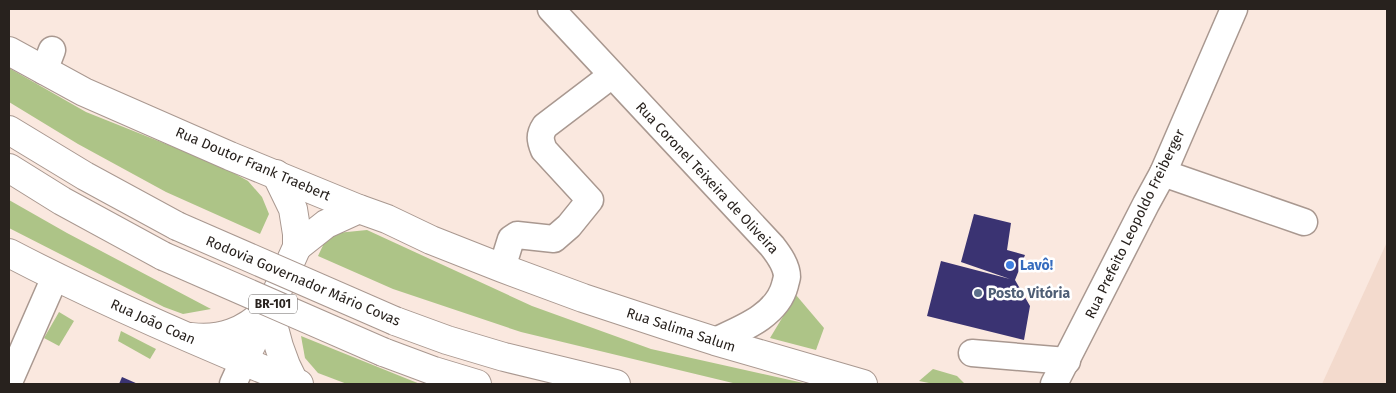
<svg xmlns="http://www.w3.org/2000/svg" width="1396" height="393" viewBox="0 0 1396 393" font-family="'Fira Sans',sans-serif">
	<rect width="100%" height="100%" fill="#fae8df"/>
	<path fill="#f3dacd" d="M1387 242V384H1322Z"/>
	<g fill="#adc487">
		<path d="M9 68 86 112 221 166 248 181 262 197 269 214 260 234 166 192 78 144 9 102Z"/>
		<path d="M9 200 67 233 211 309 183 314 164 307 9 228Z"/>
		<path d="M367 230 532 306 651 349 808 384H737L521 332 393 289 318 256 326 239 337 233Z"/>
		<path d="M796 295 824 328 816 350 770 338Z"/>
		<path d="M59 312 74 321 59 346 44 338Z"/>
		<path d="M121 331 156 349 150 359 118 341Z"/>
		<path d="M301 336 420 384H347L318 373 305 358Z"/>
		<path d="M933 369 957 376 965 384H934L919 381Z"/>
	</g>
	<g fill="#3a3372">
		<path d="M974 214 1011 223 1007 250 1025 255 1015 280 1030 306 1024 340 927 316 941 261 1010 279 961 262Z"/>
		<path d="M122 377 138 384H119Z"/>
	</g>
	<g fill="none" stroke-linecap="round" stroke-linejoin="round">
		<g stroke="#a99890" stroke-width="29">
			<g id="minor">
				<path d="M551 9 772 246C779 255 787 266 787 277 787 278 785 284 785 285 777 316 741 329 715 341"/>
				<path d="M44 71 52 50"/>
				<path d="M1163 173 1304 222"/>
				<path d="M502 268 511 239 517 235 554 239 569 226 590 200 544 150C540 140 539 135 545 126L612 75"/>
				<path d="M972 353 1067 361"/>
				<path d="M9 382 55 277"/>
				<path d="M233 384 243 362"/>
				<path d="M1054 384 1146 204 1163 173 1234 9"/>
			</g>
		</g>
		<g stroke="#a99890" stroke-width="30">
			<g id="major">
				<path d="M9 51 84 92 230 156 359 209 387 219 431 240 502 268 583 298 668 326 715 341 863 384"/>
				<path d="M297 247 326 224 359 209"/>
				<path d="M9 253C103 302 201 344 299 384"/>
				<path d="M270 307C274 334 281 358 294 382"/>
				<path d="M191 337C221 341 245 331 267 310"/>
				<path d="M243 362 270 307 297 247V234L293 209 276 174"/>
			</g>
		</g>
		<g stroke="#a99890" stroke-width="30">
			<g id="highway">
				<path d="M9 130 85 176 177 226"/>
				<path d="M9 168 62 201 163 256"/>
				<path d="M395 321 447 340 504 357 616 384"/>
				<path d="M383 352 434 371 477 384"/>
			</g>
		</g>
		<use href="#minor" stroke="#fff" stroke-width="26"/>
		<use href="#major" stroke="#fff" stroke-width="28"/>
		<use href="#highway" stroke="#fff" stroke-width="28"/>
		<g stroke="#a99890" stroke-width="30" stroke-linecap="butt">
			<g id="highway-bridge">
				<path d="M177 226 395 321"/>
				<path d="M163 256 383 352"/>
			</g>
		</g>
		<use href="#highway-bridge" stroke="#fff" stroke-width="28"/>
	</g>
	<circle fill="#3f7fe0" stroke="#fff" stroke-width="2" cx="1010" cy="265" r="5"/>
	<circle fill="#5c6f8a" stroke="#fff" stroke-width="2" cx="978" cy="293" r="5"/>
	<g text-anchor="middle" dominant-baseline="central" stroke-width="5" stroke-linejoin="round" paint-order="stroke">
		<rect fill="#fff" stroke="#686462" stroke-width="1" x="249" y="294.5" width="48" height="19" rx="4"/>
		<g font-size="12" font-weight="bold" fill="#28221e">
			<text x="273" y="304">BR-101</text>
		</g>
		<g font-size="14" fill="#28221e" stroke="#fff">
			<text transform="translate(253 164) rotate(23)">Rua Doutor Frank Traebert</text>
			<text transform="translate(707 178) rotate(47)">Rua Coronel Teixeira de Oliveira</text>
			<text transform="translate(1135 224) rotate(-64)">Rua Prefeito Leopoldo Freiberger</text>
			<text transform="translate(303 281) rotate(23)">Rodovia Governador Mário Covas</text>
			<text transform="translate(153 322) rotate(24)">Rua João Coan</text>
			<text transform="translate(681 330) rotate(18)">Rua Salima Salum</text>
		</g>
		<g font-size="14" font-weight="bold" fill="#366cbe" stroke="#fff" text-anchor="start">
			<text x="1020" y="265">Lavô!</text>
		</g>
		<g font-size="14" font-weight="bold" fill="#4e5e75" stroke="#fff" text-anchor="start">
			<text x="988" y="293">Posto Vitória</text>
		</g>
	</g>
	<rect width="1396" height="393" fill="none" stroke="#28221e" stroke-width="20"/>
</svg>
